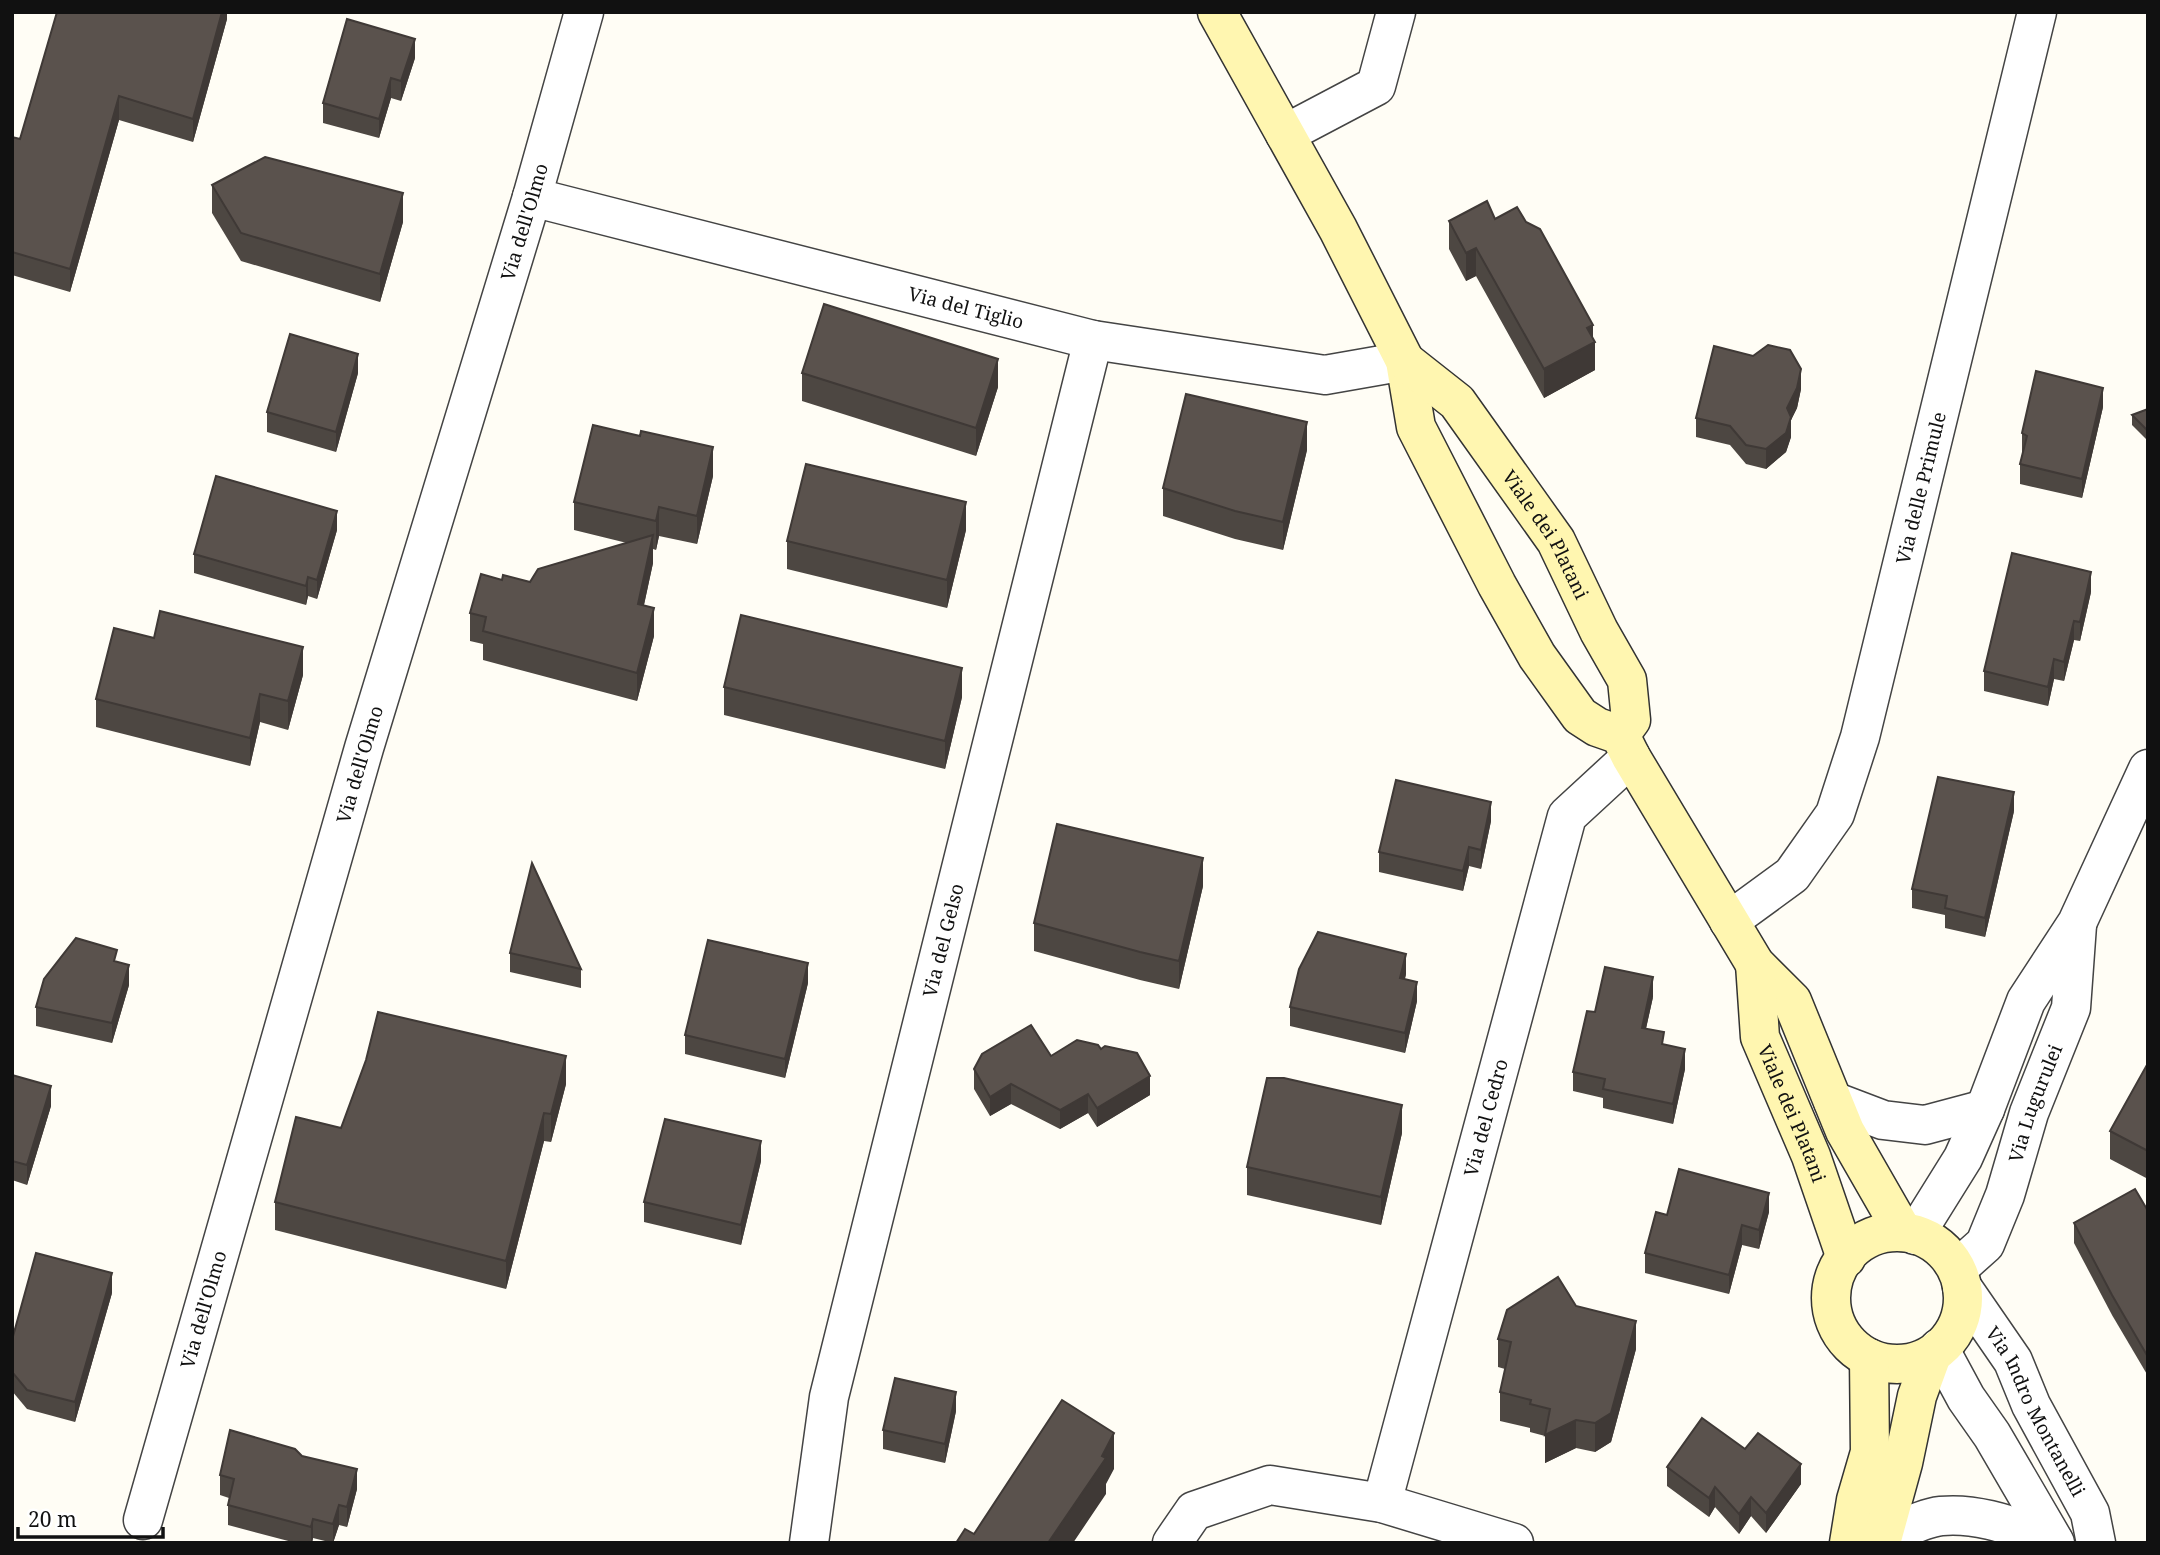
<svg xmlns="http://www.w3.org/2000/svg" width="2160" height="1555" viewBox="0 0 2160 1555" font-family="'Noto Serif',serif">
	<rect width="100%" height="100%" fill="#fffdf5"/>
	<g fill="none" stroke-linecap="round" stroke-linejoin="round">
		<g stroke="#444" stroke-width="41">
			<g id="street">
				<path d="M1285 134 1376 86 1396 12"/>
				<path id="s1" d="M532 197 1093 340 1325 375 1405 361"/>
				<path id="s2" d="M1729 921 1792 875 1835 814 1860 737 2037 12"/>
				<path d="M1833 1101 1883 1120 1925 1125 1985 1109"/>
				<path d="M1915 1235 1963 1158 1985 1109 2026 1001 2077 923 2148 769"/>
				<path id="s3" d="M1957 1269 1985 1244 2005 1195 2029 1113 2071 1008 2077 925"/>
				<path id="s4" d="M1962 1287 2013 1361 2031 1405 2090 1513 2096 1543"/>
				<path d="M1939 1348 1966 1398 1992 1435 2055 1543"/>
				<path id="s5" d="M1382 1503 1567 816 1631 757"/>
				<path id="s6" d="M143 1520 364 748 532 197 584 12"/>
				<path d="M1884 1537C1902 1530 1922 1518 1941 1516 1979 1512 2017 1528 2053 1540"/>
				<path id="s7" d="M809 1543 829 1397 1093 340"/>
				<path d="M1172 1543 1194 1511 1270 1485 1382 1503 1514 1543"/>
			</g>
		</g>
		<g stroke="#333" stroke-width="41">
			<g id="secondary">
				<path d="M1217 12 1338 229 1405 361 1416 427 1497 585 1537 656 1580 716 1597 727 1620 735 1631 757 1755 964 1792 1001 1845 1131 1903 1232"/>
				<path id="s8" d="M1405 361 1457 402 1556 541 1599 631 1627 680 1631 720 1620 735"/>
				<path id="s9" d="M1755 964 1760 1037 1811 1156 1846 1258"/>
				<circle cx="1897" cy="1298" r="66"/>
				<path d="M1849 1543 1856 1500 1870 1452 1869 1358"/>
				<path d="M1881 1543 1903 1463 1917 1396 1932 1355"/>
			</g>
		</g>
		<use href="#street" stroke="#fff" stroke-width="38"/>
		<use href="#secondary" stroke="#fff6b0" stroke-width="38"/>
	</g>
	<g fill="#4d4742">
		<path d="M227 12V19L193 142 119 120 70 292 12 275V137L20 139Z"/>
		<path d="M415 58 401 101 391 98 379 138 323 123V103Z"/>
		<path d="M2148 131V160H2147Z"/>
		<path d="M212 185 403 222 380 302 241 261 212 213Z"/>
		<path d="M1495 219 1526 222 1595 370 1544 398 1476 276 1466 281 1449 249V221Z"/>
		<path d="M358 373 336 452 267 432V412Z"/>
		<path d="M802 373 998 387 976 456 802 401Z"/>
		<path d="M1801 389 1797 408 1791 420V437L1786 452 1766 469 1746 464 1730 445 1696 437V418Z"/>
		<path d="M2103 407 2082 498 2020 484V464L2023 453 2022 452V433Z"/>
		<path d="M2148 409V441L2132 425V415Z"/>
		<path d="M1307 450 1283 550 1235 539 1163 516V488Z"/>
		<path d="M713 476 697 544 659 536 656 550 653 549V563L644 605 654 636 637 701 483 660V644L470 641V613L502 580 530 582 627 543 574 530V502Z"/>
		<path d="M337 530 317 599 308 596 306 605 194 573V554Z"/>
		<path d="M966 530 947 608 787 569V541Z"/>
		<path d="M2091 592 2080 641 2074 640 2064 681 2054 679 2048 706 1984 691V671Z"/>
		<path d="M303 675 288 730 260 722 250 766 96 727V699Z"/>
		<path d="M724 687 962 697 945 769 724 715Z"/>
		<path d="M2014 811 1985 937 1945 928V915L1912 908V889Z"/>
		<path d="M1491 821 1481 869 1469 866 1463 891 1379 872V852Z"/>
		<path d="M1203 886 1179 989 1140 980 1034 951V923Z"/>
		<path d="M510 953 581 969V988L510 972Z"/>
		<path d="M117 962 129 985 112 1043 36 1026V1007Z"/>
		<path d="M1406 974 1405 979 1417 1001 1405 1053 1290 1026V1007Z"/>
		<path d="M808 983 785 1078 685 1054V1035Z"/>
		<path d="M1653 997 1646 1028 1664 1045 1685 1069 1673 1124 1603 1108V1098L1573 1091V1072Z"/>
		<path d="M1101 1049 1150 1095 1097 1127 1088 1113 1060 1129 1011 1104 990 1116 974 1089V1069L1051 1056Z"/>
		<path d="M2148 1063V1179L2110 1159V1131Z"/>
		<path d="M12 1075 51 1106 27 1185 12 1180Z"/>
		<path d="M566 1084 551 1142 544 1141 506 1289 275 1230V1202L341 1128Z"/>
		<path d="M1402 1133 1381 1225 1247 1195V1167Z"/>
		<path d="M761 1161 741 1245 644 1222V1202Z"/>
		<path d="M2148 1211V1376L2112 1315 2074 1243V1223Z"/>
		<path d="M1769 1212 1759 1249 1742 1245 1729 1294 1645 1273V1253L1667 1215Z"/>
		<path d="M112 1293 75 1422 27 1409 12 1391V1340Z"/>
		<path d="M1576 1306 1636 1349 1611 1442 1595 1452 1576 1448 1545 1463V1436L1530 1432V1428L1500 1421V1392L1505 1369 1498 1367V1339Z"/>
		<path d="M956 1411 945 1463 883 1449V1430Z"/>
		<path d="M1745 1449 1801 1484 1766 1533 1751 1516 1739 1534 1715 1507 1709 1517 1667 1486V1467Z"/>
		<path d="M302 1456 357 1489 347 1527 339 1525 333 1543 313 1538 312 1543H296L228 1525V1505L229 1498 220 1495V1475Z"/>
	</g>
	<g fill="#3f3936">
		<path d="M222 12H227V19L193 142V119Z"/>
		<path d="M415 39V58L401 101V81Z"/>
		<path d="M391 78V98L379 138V119Z"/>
		<path d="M119 96V120L70 292V269Z"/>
		<path d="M403 193V222L380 302V274Z"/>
		<path d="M1476 248V276L1466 281V253Z"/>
		<path d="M1593 325V343L1595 342V370L1544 398V369L1587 328Z"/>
		<path d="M358 354V373L336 452V432Z"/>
		<path d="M998 359V387L976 456V428Z"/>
		<path d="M1801 369V389L1797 408 1791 420V437L1786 452 1766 469V449L1787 408Z"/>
		<path d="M2103 388V407L2082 498V479Z"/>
		<path d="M1307 422V450L1283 550V522Z"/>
		<path d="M713 447V476L697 544V516Z"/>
		<path d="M966 502V530L947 608V580Z"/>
		<path d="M659 507V536L656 550V521Z"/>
		<path d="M337 511V530L317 599V580Z"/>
		<path d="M653 535V563L638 632V604Z"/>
		<path d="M2091 572V592L2080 641V622Z"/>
		<path d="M308 577V596L306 605V586Z"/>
		<path d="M654 608V636L637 701V673Z"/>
		<path d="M2074 621V640L2064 681V662Z"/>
		<path d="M303 647V675L288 730V701Z"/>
		<path d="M2054 659V679L2048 706V687Z"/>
		<path d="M962 668V697L945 769V741Z"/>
		<path d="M260 694V722L250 766V738Z"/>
		<path d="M2014 792V811L1985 937V918Z"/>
		<path d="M1491 802V821L1481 869V850Z"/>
		<path d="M1469 847V866L1463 891V871Z"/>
		<path d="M1203 858V886L1179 989V961Z"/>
		<path d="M1406 954V974L1400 997V978Z"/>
		<path d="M808 963V983L785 1078V1059Z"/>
		<path d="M129 965V985L112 1043V1023Z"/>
		<path d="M1653 977V997L1642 1047V1028Z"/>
		<path d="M1417 982V1001L1405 1053V1033Z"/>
		<path d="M1685 1049V1069L1673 1124V1104Z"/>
		<path d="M566 1056V1084L551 1142V1114Z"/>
		<path d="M1150 1076V1095L1097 1127V1108Z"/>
		<path d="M1011 1084V1104L990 1116V1097Z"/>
		<path d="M51 1086V1106L27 1185V1165Z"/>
		<path d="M1088 1094V1113L1060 1129V1110Z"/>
		<path d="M1402 1105V1133L1381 1225V1197Z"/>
		<path d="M544 1113V1141L506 1289V1261Z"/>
		<path d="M761 1141V1161L741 1245V1225Z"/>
		<path d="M1769 1193V1212L1759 1249V1230Z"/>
		<path d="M1742 1225V1245L1729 1294V1275Z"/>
		<path d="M112 1273V1293L75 1422V1402Z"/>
		<path d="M1636 1321V1349L1611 1442 1595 1452V1423Z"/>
		<path d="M956 1392V1411L945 1463V1444Z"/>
		<path d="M1576 1420V1448L1545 1463V1435Z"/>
		<path d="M1114 1433V1469L1106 1484V1494L1073 1543H1048L1102 1456Z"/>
		<path d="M1801 1464V1484L1766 1533V1513Z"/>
		<path d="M357 1469V1489L347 1527V1507Z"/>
		<path d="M1715 1487V1507L1709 1517V1498Z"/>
		<path d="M1751 1497V1516L1739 1534V1514Z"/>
		<path d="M339 1505V1525L333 1543V1524Z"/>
		<path d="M313 1519V1538L312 1543H311V1527Z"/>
	</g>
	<g fill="#5a524d" stroke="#3f3936" stroke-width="2">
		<path d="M57 12H222L193 119 119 96 70 269 12 252V137L20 139Z"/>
		<path d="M347 19 415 39 401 81 391 78 379 119 323 103Z"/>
		<path d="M265 157 403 193 380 274 241 233 212 185Z"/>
		<path d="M1487 201 1495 219 1517 207 1526 222 1540 229 1593 325 1587 328 1595 342 1544 369 1476 248 1466 253 1449 221Z"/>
		<path d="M824 304 998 359 976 428 802 373Z"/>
		<path d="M290 334 358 354 336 432 267 412Z"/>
		<path d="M1768 345 1790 350 1801 369 1797 388 1787 408 1791 417 1786 433 1766 449 1746 445 1730 426 1696 418 1714 346 1753 356Z"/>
		<path d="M2036 371 2103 388 2082 479 2020 464 2027 436 2022 433Z"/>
		<path d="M1186 394 1307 422 1283 522 1235 511 1163 488Z"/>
		<path d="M2148 409V431L2132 415Z"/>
		<path d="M593 425 640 436 641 431 713 447 697 516 659 507 656 521 574 502Z"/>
		<path d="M806 464 966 502 947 580 787 541Z"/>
		<path d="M216 476 337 511 317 580 308 577 306 586 194 554Z"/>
		<path d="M653 535 638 604 654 608 637 673 483 631 486 617 470 613 481 574 502 580 503 575 530 582 538 569Z"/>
		<path d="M2012 553 2091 572 2080 622 2074 621 2064 662 2054 659 2048 687 1984 671Z"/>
		<path d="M160 611 303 647 288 701 260 694 250 738 96 699 114 628 154 638Z"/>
		<path d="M741 615 962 668 945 741 724 687Z"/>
		<path d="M1938 777 2014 792 1985 918 1945 908 1947 896 1912 889Z"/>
		<path d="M1396 780 1491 802 1481 850 1469 847 1463 871 1379 852Z"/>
		<path d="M1057 824 1203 858 1179 961 1140 952 1034 923Z"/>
		<path d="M532 863 581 969 510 953Z"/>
		<path d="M1318 932 1406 954 1400 978 1417 982 1405 1033 1290 1007 1299 969Z"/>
		<path d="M76 938 117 950 114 961 129 965 112 1023 36 1007 44 979Z"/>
		<path d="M708 940 808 963 785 1059 685 1035Z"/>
		<path d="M1605 967 1653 977 1642 1028 1664 1032 1662 1044 1685 1049 1673 1104 1603 1089 1605 1079 1573 1072 1587 1011 1595 1012Z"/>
		<path d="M378 1012 566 1056 551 1114 544 1113 506 1261 275 1202 296 1117 341 1128 366 1060Z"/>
		<path d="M1031 1025 1051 1056 1077 1040 1098 1045 1101 1049 1105 1046 1137 1053 1150 1076 1097 1108 1088 1094 1060 1110 1011 1084 990 1097 974 1069 982 1054Z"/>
		<path d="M2148 1063V1151L2110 1131Z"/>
		<path d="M12 1075 51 1086 27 1165 12 1161Z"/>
		<path d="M1267 1078H1284L1402 1105 1381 1197 1247 1167Z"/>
		<path d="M665 1119 761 1141 741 1225 644 1202Z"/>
		<path d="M1679 1169 1769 1193 1759 1230 1742 1225 1729 1275 1645 1253 1656 1212 1667 1215Z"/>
		<path d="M2135 1189 2148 1211V1357L2112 1295 2074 1223Z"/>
		<path d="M36 1253 112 1273 75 1402 27 1390 12 1372V1340Z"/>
		<path d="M1558 1277 1576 1306 1636 1321 1611 1413 1595 1423 1576 1420 1545 1435 1550 1409 1530 1404 1531 1400 1500 1392 1511 1342 1498 1339 1507 1310Z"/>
		<path d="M895 1378 956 1392 945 1444 883 1430Z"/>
		<path d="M1062 1400 1114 1433 1102 1456 1106 1458 1048 1543H956L965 1529 974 1534Z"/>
		<path d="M1702 1418 1745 1449 1758 1433 1801 1464 1766 1513 1751 1497 1739 1514 1715 1487 1709 1498 1667 1467Z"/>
		<path d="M230 1430 295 1449 302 1456 357 1469 347 1507 339 1505 333 1524 313 1519 311 1527 228 1505 234 1479 220 1475Z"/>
	</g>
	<g text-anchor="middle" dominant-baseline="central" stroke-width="7" stroke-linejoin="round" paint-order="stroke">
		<g font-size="19" fill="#111" stroke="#fff">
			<text stroke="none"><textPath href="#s6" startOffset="1353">Via dell'Olmo</textPath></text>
			<text stroke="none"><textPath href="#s1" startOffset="448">Via del Tiglio</textPath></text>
			<text stroke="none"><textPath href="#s2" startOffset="490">Via delle Primule</textPath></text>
			<text stroke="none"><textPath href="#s8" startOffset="226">Viale dei Platani</textPath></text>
			<text stroke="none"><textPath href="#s6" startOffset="786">Via dell'Olmo</textPath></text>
			<text stroke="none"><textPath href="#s7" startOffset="618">Via del Gelso</textPath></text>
			<text stroke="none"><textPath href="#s3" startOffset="187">Via Lugurulei</textPath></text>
			<text stroke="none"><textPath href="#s9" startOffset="156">Viale dei Platani</textPath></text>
			<text stroke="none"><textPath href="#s5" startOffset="399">Via del Cedro</textPath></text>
			<text stroke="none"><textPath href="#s6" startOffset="219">Via dell'Olmo</textPath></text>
			<text stroke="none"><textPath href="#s4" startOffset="145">Via Indro Montanelli</textPath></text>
		</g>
	</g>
	<rect width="2160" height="1555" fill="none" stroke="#111111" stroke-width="28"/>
	<path d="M18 1527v10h145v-10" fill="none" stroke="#111111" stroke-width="3.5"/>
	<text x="28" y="1527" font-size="21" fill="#111111" stroke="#ffffff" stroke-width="5" paint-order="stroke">20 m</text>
</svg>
